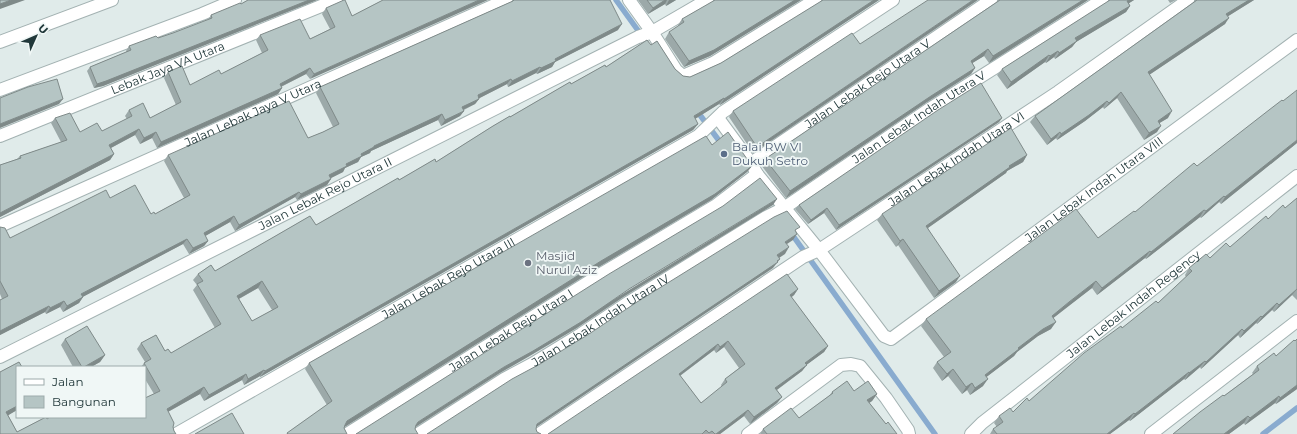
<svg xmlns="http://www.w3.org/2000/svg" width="1297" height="434" viewBox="0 0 1297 434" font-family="Montserrat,sans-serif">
	<rect width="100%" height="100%" fill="#e0ebea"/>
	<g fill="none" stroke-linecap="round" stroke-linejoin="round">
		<g stroke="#89abcf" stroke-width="5.5">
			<path d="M 616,0 L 642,36"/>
			<path d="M 697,111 L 723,146"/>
			<path d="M 791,233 L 935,434"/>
			<path d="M 1263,434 L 1297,408"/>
		</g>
		<g stroke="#a3b2b2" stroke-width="14">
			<g id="street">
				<path d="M 629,0 L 652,32 L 676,70 L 683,76 L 713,63 L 815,0"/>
				<path d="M 0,42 L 112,0"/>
				<path d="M 0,90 L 202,14 L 235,0"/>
				<path id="s1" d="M 718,118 L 751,163 L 757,174 L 819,250 L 884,336 L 891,339 L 1297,40"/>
				<path id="s2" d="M 0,136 L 336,0"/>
				<path id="s3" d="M 751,163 L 991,0"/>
				<path id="s4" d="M 0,226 L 506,0"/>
				<path id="s5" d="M 0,357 L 638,37 L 652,32 L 707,0"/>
				<path id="s6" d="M 176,434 L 698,136 L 723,112 L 893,0"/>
				<path id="s7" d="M 347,434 L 601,274 L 715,206 L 757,174"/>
				<path id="s8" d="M 418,434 L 504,379 L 532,364 L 581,334 L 629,302 L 766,217 L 784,208 L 931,108 L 1102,0"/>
				<path id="s9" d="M 539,434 L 803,257 L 819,250 L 1058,92 L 1188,0"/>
				<path d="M 748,434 L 841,365 L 851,364 L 860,366 L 886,398 L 908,430 L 909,434"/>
				<path id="s10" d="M 971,434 L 982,423 L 1297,176"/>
				<path d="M 1151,434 L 1297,321"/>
			</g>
		</g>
		<use href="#street" stroke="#fff" stroke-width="12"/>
	</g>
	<g fill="#9ca9a9" fill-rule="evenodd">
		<path d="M 248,0 L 317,0 L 103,86 L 94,88 L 87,71 L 90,67 L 126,52 L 126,51 L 129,46 L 158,38 L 173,33 L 208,20 L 211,15 L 241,4 Z"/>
		<path d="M 383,0 L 310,79 L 306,74 L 281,87 L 282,88 L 278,94 L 157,148 L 152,138 L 140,144 L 135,135 L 111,148 L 114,154 L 110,160 L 0,217 L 0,165 L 17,159 L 20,156 L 61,142 L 51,123 L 55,118 L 80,132 L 102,131 L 127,119 L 125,116 L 129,110 L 150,118 L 176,105 L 164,78 L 168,72 L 190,85 L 221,74 L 262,53 L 256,40 L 260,35 L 310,39 L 330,29 L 322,14 L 326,8 L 352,16 Z"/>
		<path d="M 513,0 L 610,0 L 618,30 L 555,62 L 552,67 L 537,74 L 536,73 L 508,87 L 507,84 L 479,98 L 479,99 L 475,104 L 464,110 L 464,111 L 460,116 L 441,126 L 438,120 L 371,151 L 370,153 L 361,157 L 358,162 L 345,168 L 343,172 L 331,178 L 327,185 L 297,200 L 295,197 L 235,231 L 230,222 L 205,236 L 208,241 L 204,246 L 189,254 L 183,244 L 82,297 L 83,297 L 79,303 L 63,312 L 60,307 L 46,314 L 45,312 L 0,335 L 0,300 L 2,299 L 0,294 L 0,227 L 10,238 L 110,198 L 151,214 L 155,214 L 184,198 L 164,161 L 168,155 L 308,138 L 323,132 L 333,127 L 316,93 L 320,87 L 513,1 Z"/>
		<path d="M 638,0 L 676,0 L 666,6 L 665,4 L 648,14 Z"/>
		<path d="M 714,0 L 801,0 L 710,56 L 684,67 L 665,39 L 669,32 L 679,26 L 678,25 L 682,19 L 714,1 Z"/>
		<path d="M 822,0 L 879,0 L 720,105 L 719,104 L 695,119 L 698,124 L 693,130 L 260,377 L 260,376 L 244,385 L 242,380 L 204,401 L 200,394 L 168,412 L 174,423 L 173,427 L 174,431 L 176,434 L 0,434 L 0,372 L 19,362 L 22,367 L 17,367 L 17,410 L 8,415 L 17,432 L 46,417 L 47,419 L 50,417 L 145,417 L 145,398 L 154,394 L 145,379 L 145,367 L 141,367 L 145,362 L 137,349 L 141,343 L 156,335 L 165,351 L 168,349 L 171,353 L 215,328 L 193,290 L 197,285 L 193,280 L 198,274 L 211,265 L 215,271 L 310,216 L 316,225 L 398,178 L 399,180 L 435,159 L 436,162 L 493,126 L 510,116 L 510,117 L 570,82 L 571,84 L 605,65 L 606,67 L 647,40 L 651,45 L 657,41 L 675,69 L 683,76 L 690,77 L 721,63 L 822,1 ZM 258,288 L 272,310 L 252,321 L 239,299 Z"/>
		<path d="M 998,0 L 1088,0 L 989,63 L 984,56 L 972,63 L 975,68 L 971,74 L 927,102 L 786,198 L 761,165 L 765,159 L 998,1 Z"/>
		<path d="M 1109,0 L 1134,0 L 1129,3 L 1130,6 L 1126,12 L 1076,42 L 1072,47 L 1055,59 L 1054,57 L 1046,63 L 1045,62 L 1007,89 L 997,75 L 1002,69 L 1109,1 Z"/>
		<path d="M 1168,0 L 1176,0 L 1170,3 Z"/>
		<path d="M 1195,0 L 1254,0 L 1228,16 L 1225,24 L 1149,75 L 1168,118 L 1159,123 L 1157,132 L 1144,140 L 1117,98 L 1104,109 L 1103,107 L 1085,121 L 1057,140 L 1056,138 L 1047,145 L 1030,122 L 1035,116 L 1195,1 Z"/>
		<path d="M 860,44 L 753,153 L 729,117 L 733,111 Z"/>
		<path d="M 1002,118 L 999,122 L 836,230 L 824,213 L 808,224 L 795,209 L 799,205 Z"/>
		<path d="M 1297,143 L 1221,204 L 1219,202 L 1201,218 L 1200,217 L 1146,259 L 1145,258 L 1097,295 L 1092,288 L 1064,309 L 1053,318 L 1051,329 L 1038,336 L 1017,352 L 1014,356 L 986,377 L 983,386 L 970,395 L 967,390 L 962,394 L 948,376 L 942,381 L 933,368 L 937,362 L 944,357 L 921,326 L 926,319 L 1098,238 L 1135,212 L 1197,166 Z"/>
		<path d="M 712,145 L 752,166 L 747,172 L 711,200 L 597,268 L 344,427 L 344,428 L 347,434 L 286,434 L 327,405 L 305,369 L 309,363 Z"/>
		<path d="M 1027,155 L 1023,162 L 1007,171 L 1006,173 L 928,228 L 956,282 L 934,298 L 898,245 L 896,247 L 877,220 L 882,214 Z"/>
		<path d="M 1297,198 L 1297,300 L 1292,295 L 1274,312 L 1272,310 L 1257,324 L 1256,323 L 1240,338 L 1238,335 L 1201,369 L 1200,367 L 1185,380 L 1184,379 L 1130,421 L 1129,420 L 1110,434 L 990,434 L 993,429 L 997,427 L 994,423 L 999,416 L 1013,412 L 1029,401 L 1122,328 L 1158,303 L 1186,277 L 1185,275 L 1189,268 L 1230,247 L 1268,219 L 1285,208 Z"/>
		<path d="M 798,289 L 794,295 L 791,297 L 828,346 L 824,352 L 806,365 L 802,371 L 777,390 L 782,397 L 777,403 L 750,424 L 744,416 L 720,434 L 548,434 ZM 724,347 L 739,368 L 725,379 L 721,385 L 722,387 L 701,403 L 680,376 L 714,350 L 716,353 Z"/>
		<path d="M 65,339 L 105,355 L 100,362 L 91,367 L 73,367 L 61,345 Z"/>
		<path d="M 1297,339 L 1297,389 L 1276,404 L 1275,403 L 1245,425 L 1244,423 L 1229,434 L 1173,434 L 1253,374 L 1252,373 L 1257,366 L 1276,356 Z"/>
		<path d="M 854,391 L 877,394 L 872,401 L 869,403 L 886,424 L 897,434 L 760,434 L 763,429 L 799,418 L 829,396 L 832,392 Z"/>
	</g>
	<g fill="#7f8a89">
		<path d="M 11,0 L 25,0 L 0,9 L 0,4 Z"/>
		<path d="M 309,0 L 317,0 L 103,86 L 94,88 L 97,84 Z"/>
		<path d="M 479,0 L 488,0 L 310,79 L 314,74 Z"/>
		<path d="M 665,0 L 667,0 L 665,4 L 648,14 L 653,8 Z"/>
		<path d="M 669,0 L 676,0 L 666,6 Z"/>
		<path d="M 795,0 L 801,0 L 710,56 L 684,67 L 689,61 Z"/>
		<path d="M 874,0 L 879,0 L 720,105 L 724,99 Z"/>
		<path d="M 973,0 L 978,0 L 753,153 L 757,147 Z"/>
		<path d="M 1083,0 L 1088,0 L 989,63 L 993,56 Z"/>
		<path d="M 1129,0 L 1134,0 L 1123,7 L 1127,1 Z"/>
		<path d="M 1249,0 L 1254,0 L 1222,20 L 1226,14 Z"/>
		<path d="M 1130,6 L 1126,12 L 1076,42 L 1072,47 L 1055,59 L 1059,53 L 1075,38 Z"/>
		<path d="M 1229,18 L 1225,24 L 1143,79 L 1148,72 Z"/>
		<path d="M 622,24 L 618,30 L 555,62 L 552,67 L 537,74 L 541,68 L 555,59 Z"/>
		<path d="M 988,49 L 984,56 L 966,67 L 971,61 Z"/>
		<path d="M 1058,51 L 1054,57 L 1046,63 L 1050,56 Z"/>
		<path d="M 1049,55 L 1045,62 L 1007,89 L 1011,82 Z"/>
		<path d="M 540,67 L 536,73 L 508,87 L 512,81 Z"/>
		<path d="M 310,68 L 306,74 L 276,89 L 280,84 Z"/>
		<path d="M 975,68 L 971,74 L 927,102 L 786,198 L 790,191 L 931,96 Z"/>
		<path d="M 511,79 L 507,84 L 474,101 L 478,95 Z"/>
		<path d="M 282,88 L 278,94 L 157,148 L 161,142 Z"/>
		<path d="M 1121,92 L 1117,98 L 1104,109 L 1109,103 Z"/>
		<path d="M 724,98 L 719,104 L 690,122 L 694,116 Z"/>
		<path d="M 63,99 L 59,104 L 0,128 L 0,124 Z"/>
		<path d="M 479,99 L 475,104 L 458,112 L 462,107 Z"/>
		<path d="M 1107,101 L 1103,107 L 1085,121 L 1057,140 L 1061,134 Z"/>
		<path d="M 464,111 L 460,116 L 441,126 L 445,120 Z"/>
		<path d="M 1172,111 L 1168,118 L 1153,127 L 1158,121 Z"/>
		<path d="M 442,114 L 438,120 L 371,151 L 370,153 L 361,157 L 358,162 L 345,168 L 343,172 L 325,181 L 329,175 L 361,154 L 374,146 Z"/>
		<path d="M 1002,118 L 999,122 L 836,230 L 839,225 Z"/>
		<path d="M 698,124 L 693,130 L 260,377 L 265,371 Z"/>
		<path d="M 1161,126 L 1157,132 L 1144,140 L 1149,133 Z"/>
		<path d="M 139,129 L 135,135 L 105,151 L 109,145 Z"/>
		<path d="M 156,132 L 152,138 L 140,144 L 144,138 Z"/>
		<path d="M 1060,132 L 1056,138 L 1047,145 L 1051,139 Z"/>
		<path d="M 1297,140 L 1297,143 L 1221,204 L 1225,197 Z"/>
		<path d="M 114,154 L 110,160 L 0,217 L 0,213 Z"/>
		<path d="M 1027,155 L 1023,162 L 1007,171 L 1006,173 L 922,232 L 926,226 L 1009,166 Z"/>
		<path d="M 752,166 L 747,172 L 711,200 L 597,268 L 343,428 L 340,431 L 347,421 Z"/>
		<path d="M 331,179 L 327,185 L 297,200 L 301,194 Z"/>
		<path d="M 299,192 L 295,197 L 235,231 L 239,225 Z"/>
		<path d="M 1224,196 L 1219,202 L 1201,218 L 1206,211 Z"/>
		<path d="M 777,199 L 773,205 L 625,296 L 577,328 L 528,357 L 500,373 L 414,428 L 411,431 L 418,422 L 504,367 Z"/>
		<path d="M 827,208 L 824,213 L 808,224 L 811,220 Z"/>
		<path d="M 1204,210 L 1200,217 L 1146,259 L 1151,252 Z"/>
		<path d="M 234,216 L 230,222 L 200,239 L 204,233 Z"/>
		<path d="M 797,234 L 793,240 L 781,248 L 785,242 Z"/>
		<path d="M 187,239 L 183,244 L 77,300 L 81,294 Z"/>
		<path d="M 903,239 L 898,245 L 896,247 L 900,241 Z"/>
		<path d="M 208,241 L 204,246 L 189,254 L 193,248 Z"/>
		<path d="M 789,247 L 785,254 L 773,262 L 777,255 Z"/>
		<path d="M 1150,251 L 1145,258 L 1097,295 L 1102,288 Z"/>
		<path d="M 780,259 L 773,268 L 532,430 L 537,424 Z"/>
		<path d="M 960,276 L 956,282 L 934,298 L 939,291 Z"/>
		<path d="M 262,281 L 258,288 L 233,302 L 237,296 Z"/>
		<path d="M 1096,281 L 1092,288 L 1047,323 L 1052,316 Z"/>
		<path d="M 798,289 L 794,295 L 786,302 L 790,295 Z"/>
		<path d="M 1297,289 L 1292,295 L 1274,312 L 1279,305 Z"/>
		<path d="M 83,297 L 79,303 L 63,312 L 67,306 Z"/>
		<path d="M 64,301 L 60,307 L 46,314 L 50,308 Z"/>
		<path d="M 1277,303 L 1272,310 L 1257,324 L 1262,317 Z"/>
		<path d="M 49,306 L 45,312 L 0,335 L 0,331 Z"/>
		<path d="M 1261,316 L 1256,323 L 1240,338 L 1244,331 Z"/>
		<path d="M 1056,322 L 1051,329 L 1038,336 L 1017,352 L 1014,356 L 980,382 L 985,375 L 1018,348 L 1043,329 Z"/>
		<path d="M 1242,329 L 1238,335 L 1201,369 L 1206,362 Z"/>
		<path d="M 728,341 L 724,347 L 716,353 L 720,347 Z"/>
		<path d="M 718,344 L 714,350 L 674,380 L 679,374 Z"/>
		<path d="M 828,346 L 824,352 L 801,369 L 805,363 Z"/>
		<path d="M 105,355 L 100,362 L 91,367 L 84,367 Z"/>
		<path d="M 1205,361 L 1200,367 L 1185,380 L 1189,373 Z"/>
		<path d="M 807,365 L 802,371 L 771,394 L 775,388 Z"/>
		<path d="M 953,369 L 948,376 L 942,381 L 947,374 Z"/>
		<path d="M 264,370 L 260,376 L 244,385 L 248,379 Z"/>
		<path d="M 1189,372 L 1184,379 L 1130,421 L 1135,414 Z"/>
		<path d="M 246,374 L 242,380 L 204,401 L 209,395 Z"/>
		<path d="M 988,379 L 983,386 L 970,395 L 975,388 Z"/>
		<path d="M 972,383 L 967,390 L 962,394 L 966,387 Z"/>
		<path d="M 1297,385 L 1297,389 L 1276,404 L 1280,398 Z"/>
		<path d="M 204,387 L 200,394 L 162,415 L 167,409 Z"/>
		<path d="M 877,394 L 872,401 L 863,407 L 867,400 Z"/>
		<path d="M 1279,396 L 1275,403 L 1245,425 L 1250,418 Z"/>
		<path d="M 782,397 L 777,403 L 750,424 L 754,417 Z"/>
		<path d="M 17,406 L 17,410 L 2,419 L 6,412 Z"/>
		<path d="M 748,410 L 744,416 L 720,434 L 716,434 Z"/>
		<path d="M 1134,413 L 1129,420 L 1110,434 L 1107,434 Z"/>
		<path d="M 1248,416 L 1244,423 L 1229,434 L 1224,434 Z"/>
	</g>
	<g fill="#b5c5c4" stroke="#7f8a89" fill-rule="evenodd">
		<path d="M 0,0 L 11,0 L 0,4 Z"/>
		<path d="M 248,0 L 309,0 L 106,81 L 97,84 L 90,67 L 131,50 L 129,46 L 156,36 L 158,38 L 173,33 L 212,18 L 211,15 L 240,3 L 241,4 Z"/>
		<path d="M 344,0 L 345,0 L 352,16 L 383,0 L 479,0 L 314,74 L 310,68 L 280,84 L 282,88 L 161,142 L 156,132 L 144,138 L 139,129 L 109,145 L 114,154 L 0,213 L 0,165 L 21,158 L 20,156 L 67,140 L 55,118 L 70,113 L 80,132 L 97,123 L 102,131 L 132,116 L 129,110 L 143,103 L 150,118 L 181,102 L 168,72 L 182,66 L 190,85 L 219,70 L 221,74 L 268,50 L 260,35 L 300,19 L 310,39 L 335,27 L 326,8 Z"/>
		<path d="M 514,0 L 610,0 L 622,24 L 555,59 L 556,61 L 541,68 L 540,67 L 512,81 L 511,79 L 478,95 L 479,99 L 462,107 L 464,111 L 445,120 L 442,114 L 374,146 L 374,147 L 361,154 L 362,156 L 346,164 L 347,166 L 329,175 L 331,179 L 301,194 L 299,192 L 239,225 L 234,216 L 204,233 L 208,241 L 193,248 L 187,239 L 81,294 L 83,297 L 67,306 L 64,301 L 50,308 L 49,306 L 0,331 L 0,300 L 8,296 L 0,281 L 0,227 L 5,228 L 10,238 L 106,190 L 110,198 L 135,185 L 151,214 L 154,212 L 155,214 L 190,195 L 168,155 L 289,101 L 308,138 L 323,132 L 339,124 L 320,87 L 513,1 Z"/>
		<path d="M 647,0 L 665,0 L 653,8 Z"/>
		<path d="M 715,0 L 795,0 L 714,50 L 689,61 L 669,32 L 684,22 L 682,19 Z"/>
		<path d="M 823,0 L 874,0 L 724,99 L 724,98 L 694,116 L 698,124 L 265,371 L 264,370 L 248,379 L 246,374 L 209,395 L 204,387 L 167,409 L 174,423 L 173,427 L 174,431 L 176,434 L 0,434 L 0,372 L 19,362 L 22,367 L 17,367 L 17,406 L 6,412 L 17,432 L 46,417 L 47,419 L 50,417 L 145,417 L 145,398 L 160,391 L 144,363 L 151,359 L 141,343 L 156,335 L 165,351 L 168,349 L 171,353 L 221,324 L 197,284 L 203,281 L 198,274 L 211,265 L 215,271 L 310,216 L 316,225 L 398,178 L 399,180 L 435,159 L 436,162 L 493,126 L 510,116 L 510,117 L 570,82 L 571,84 L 605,65 L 606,67 L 647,40 L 651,45 L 657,41 L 675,69 L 683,76 L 690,77 L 721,63 ZM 262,281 L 278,307 L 252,321 L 237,296 Z"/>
		<path d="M 928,0 L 973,0 L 757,147 L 733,111 L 852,33 L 860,44 Z"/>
		<path d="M 1000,0 L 1083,0 L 993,56 L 988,49 L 971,61 L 975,68 L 931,96 L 790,191 L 765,159 Z"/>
		<path d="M 1110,0 L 1129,0 L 1127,1 L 1130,6 L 1075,38 L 1077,41 L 1059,53 L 1058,51 L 1050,56 L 1049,55 L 1011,82 L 1002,69 Z"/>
		<path d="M 1197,0 L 1249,0 L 1226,14 L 1229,18 L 1148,72 L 1172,111 L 1158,121 L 1161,126 L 1149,133 L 1121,92 L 1109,103 L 1107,101 L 1089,115 L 1061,134 L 1060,132 L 1051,139 L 1035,116 Z"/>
		<path d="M 57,79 L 63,99 L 0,124 L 0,98 L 28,87 Z"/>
		<path d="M 981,83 L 1002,118 L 839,225 L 827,208 L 811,220 L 799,205 L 938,110 Z"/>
		<path d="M 1297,90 L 1297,140 L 1225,197 L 1224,196 L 1206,211 L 1204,210 L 1151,252 L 1150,251 L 1102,288 L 1096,281 L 1069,302 L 1052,316 L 1056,322 L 1043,329 L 1018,348 L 1019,349 L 985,375 L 988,379 L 975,388 L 972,383 L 966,387 L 953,369 L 947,374 L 937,362 L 951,352 L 926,319 L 1076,209 L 1098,238 L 1134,211 L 1135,212 L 1194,163 L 1197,166 L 1269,110 L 1282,100 L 1283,101 Z"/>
		<path d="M 1011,128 L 1027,155 L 1009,166 L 1010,167 L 926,226 L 960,276 L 939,291 L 903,239 L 900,241 L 882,214 Z"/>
		<path d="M 728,132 L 752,166 L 715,194 L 601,261 L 347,421 L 345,425 L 344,428 L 347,434 L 288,434 L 287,433 L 332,401 L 309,363 L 706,136 L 712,145 Z"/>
		<path d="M 760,178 L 777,199 L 629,289 L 581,322 L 533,351 L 504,367 L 418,422 L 416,425 L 415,429 L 418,434 L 356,434 L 609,274 L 723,206 Z"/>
		<path d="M 1297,198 L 1297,289 L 1279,305 L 1277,303 L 1262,317 L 1261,316 L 1244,331 L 1242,329 L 1206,362 L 1205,361 L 1189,373 L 1189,372 L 1135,414 L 1134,413 L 1107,434 L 997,434 L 993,429 L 1003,422 L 999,416 L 1010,408 L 1013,412 L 1027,398 L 1029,401 L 1084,353 L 1121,326 L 1122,328 L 1156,301 L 1158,303 L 1192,271 L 1189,268 L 1206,254 L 1210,258 L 1226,243 L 1230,247 L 1266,216 L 1268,219 L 1283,205 L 1285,208 Z"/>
		<path d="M 787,211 L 800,227 L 795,230 L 797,234 L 785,242 L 789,247 L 777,255 L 780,259 L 777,261 L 778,262 L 537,424 L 536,429 L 537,432 L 541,434 L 427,434 L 512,379 L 540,364 L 589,334 L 637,302 L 774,217 Z"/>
		<path d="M 787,274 L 798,289 L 790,295 L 828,346 L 805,363 L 807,365 L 775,388 L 782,397 L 754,417 L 748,410 L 716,434 L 715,434 L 712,431 L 709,433 L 706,430 L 702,434 L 548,434 ZM 728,341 L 745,364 L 725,379 L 727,382 L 701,403 L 679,374 L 718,344 L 720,347 Z"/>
		<path d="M 87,326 L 105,355 L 84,367 L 82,367 L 65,339 Z"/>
		<path d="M 1297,339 L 1297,385 L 1280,398 L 1279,396 L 1250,418 L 1248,416 L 1224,434 L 1173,434 L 1200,412 L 1223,395 L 1224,396 L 1259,370 L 1257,366 L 1274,353 L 1276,356 L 1294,340 L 1295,341 Z"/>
		<path d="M 847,381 L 854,391 L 868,381 L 877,394 L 867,400 L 886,424 L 888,422 L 897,434 L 767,434 L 763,429 L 791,408 L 799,418 L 833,393 L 832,392 Z"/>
		<path d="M 232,413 L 244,434 L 195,434 Z"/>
	</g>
	<circle fill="#5c6f8a" stroke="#f0f7f6" stroke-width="1.5" cx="724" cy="154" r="4"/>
	<circle fill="#6b7280" stroke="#f0f7f6" stroke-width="1.5" cx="528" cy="263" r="4"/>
	<g text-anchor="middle" stroke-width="3.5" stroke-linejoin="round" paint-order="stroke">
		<g font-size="12" fill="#21383a" stroke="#f0f7f6">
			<text dy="4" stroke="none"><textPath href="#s2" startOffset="181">Lebak Jaya VA Utara</textPath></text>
			<text dy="4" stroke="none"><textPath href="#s3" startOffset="141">Jalan Lebak Rejo Utara V</textPath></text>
			<text dy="4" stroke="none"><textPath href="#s4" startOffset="277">Jalan Lebak Jaya V Utara</textPath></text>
			<text dy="4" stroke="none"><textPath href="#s8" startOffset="593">Jalan Lebak Indah Utara V</textPath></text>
			<text dy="4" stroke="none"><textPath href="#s9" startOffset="500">Jalan Lebak Indah Utara VI</textPath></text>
			<text dy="4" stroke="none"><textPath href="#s1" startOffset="534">Jalan Lebak Indah Utara VIII</textPath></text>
			<text dy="4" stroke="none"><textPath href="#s5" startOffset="364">Jalan Lebak Rejo Utara II</textPath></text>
			<text dy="4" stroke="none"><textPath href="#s6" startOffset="314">Jalan Lebak Rejo Utara III</textPath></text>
			<text dy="4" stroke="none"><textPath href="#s10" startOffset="208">Jalan Lebak Indah Regency</textPath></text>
			<text dy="4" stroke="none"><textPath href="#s8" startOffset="215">Jalan Lebak Indah Utara IV</textPath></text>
			<text dy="4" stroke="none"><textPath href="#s7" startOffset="194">Jalan Lebak Rejo Utara I</textPath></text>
		</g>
		<g font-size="12" fill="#4e5e75" stroke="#f0f7f6" text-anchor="start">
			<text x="732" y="151">Balai RW VI<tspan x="732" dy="14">Dukuh Setro</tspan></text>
		</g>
		<g font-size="12" fill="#5b616d" stroke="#f0f7f6" text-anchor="start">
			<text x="536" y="260">Masjid<tspan x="536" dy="14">Nurul Aziz</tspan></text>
		</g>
	</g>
	<rect x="16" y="366" width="130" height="52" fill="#f0f7f6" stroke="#9dabab"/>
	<rect x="24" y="379" width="20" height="6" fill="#ffffff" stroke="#9dabab"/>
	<text x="52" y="386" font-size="12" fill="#21383a">Jalan</text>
	<rect x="24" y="396" width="20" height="12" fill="#b5c5c4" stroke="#9dabab"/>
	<text x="52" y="406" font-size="12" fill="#21383a">Bangunan</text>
	<g transform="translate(36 36) rotate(45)" stroke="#f0f7f6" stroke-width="3" paint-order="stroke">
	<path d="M0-3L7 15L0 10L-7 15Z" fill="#21383a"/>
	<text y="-6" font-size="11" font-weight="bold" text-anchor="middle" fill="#21383a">U</text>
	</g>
</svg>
